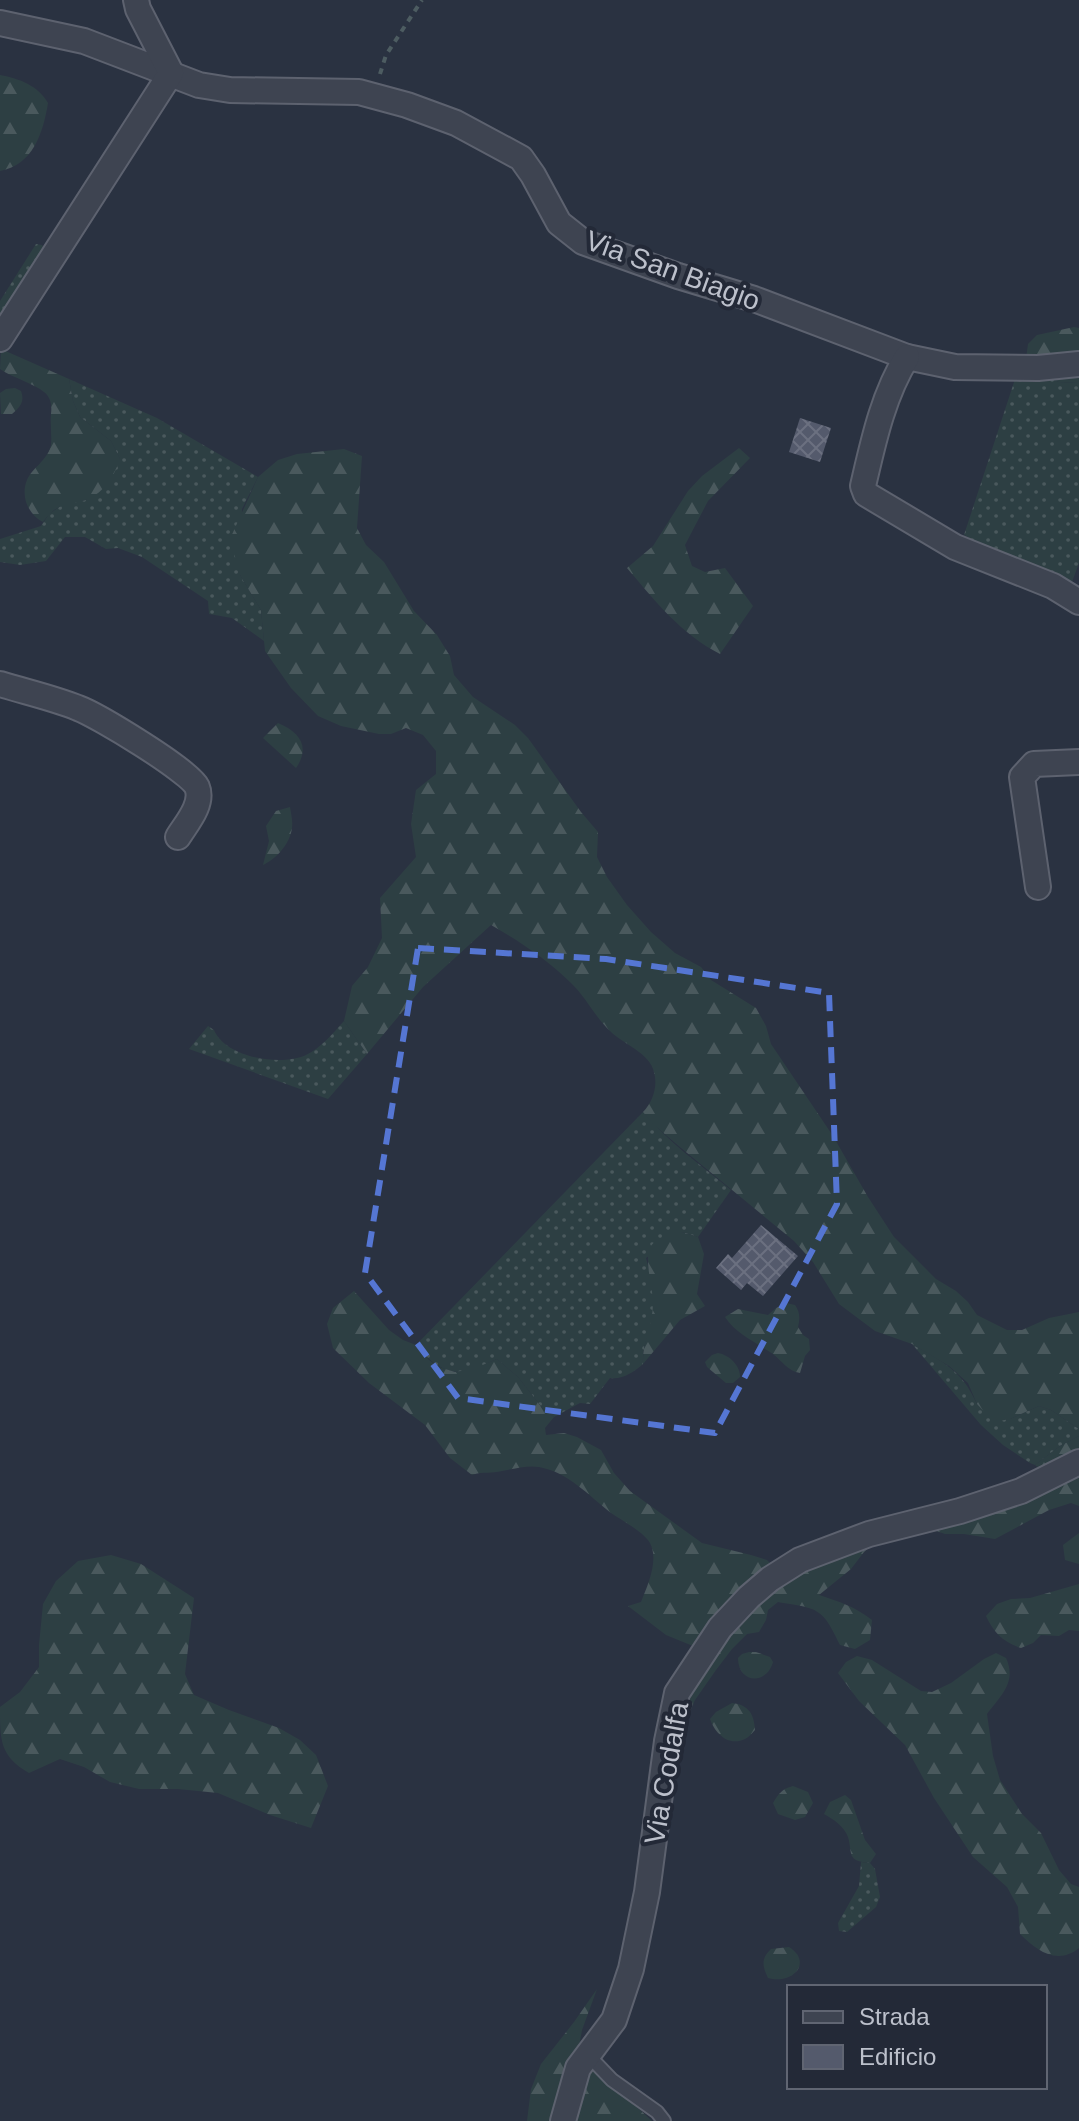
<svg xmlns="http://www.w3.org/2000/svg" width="1079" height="2121" viewBox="0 0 1079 2121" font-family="Arial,sans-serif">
	<defs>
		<pattern id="grass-dots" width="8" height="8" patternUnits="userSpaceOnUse" patternTransform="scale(2)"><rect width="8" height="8" fill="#2d3f43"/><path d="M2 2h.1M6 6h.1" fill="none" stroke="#4a595d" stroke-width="1.8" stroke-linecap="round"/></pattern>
		<pattern id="forest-firs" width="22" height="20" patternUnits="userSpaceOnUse" patternTransform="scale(2)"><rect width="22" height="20" fill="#2d3f43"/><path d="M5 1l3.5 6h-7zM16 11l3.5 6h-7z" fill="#4a595d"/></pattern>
		<pattern id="building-cross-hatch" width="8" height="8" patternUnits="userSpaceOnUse" patternTransform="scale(2)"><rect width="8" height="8" fill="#545a6c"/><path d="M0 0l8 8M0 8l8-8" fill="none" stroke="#6b7080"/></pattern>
	</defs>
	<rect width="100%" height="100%" fill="#2a3241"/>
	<g fill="url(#grass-dots)">
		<path d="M 36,244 L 42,245 L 46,251 L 0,320 L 0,301 Z"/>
		<path d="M 1032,371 L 1059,382 L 1079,383 L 1079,563 L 1069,590 L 964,535 L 1017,373 Z"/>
		<path d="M 69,379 L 157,418 L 258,477 L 242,509 L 240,575 L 261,610 L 264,641 L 232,618 L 209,614 L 208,601 L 142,557 L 118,548 L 106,549 L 85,537 L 65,537 L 46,561 L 20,565 L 0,562 L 0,539 L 41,526 L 49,514 L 65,503 L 86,500 L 120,459 L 111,441 L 80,417 L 73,401 Z"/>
		<path d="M 344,1021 L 367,1054 L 328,1099 L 189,1049 L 208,1026 L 214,1030 C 225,1057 280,1067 306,1055 C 321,1048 333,1033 344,1021 Z"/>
		<path d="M 643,1112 C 668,1142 701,1165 731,1190 L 698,1237 L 682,1232 L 646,1258 C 651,1277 657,1302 652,1321 C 648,1337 642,1347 643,1364 C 634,1372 622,1380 610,1378 L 590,1404 L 580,1403 L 554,1417 L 543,1409 L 518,1377 L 497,1359 C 489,1362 481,1367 473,1370 C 447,1377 431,1363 416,1345 Z"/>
		<path d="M 912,1344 C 944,1363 961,1369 977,1404 L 1010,1419 L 1039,1406 L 1051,1410 L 1079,1429 L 1079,1436 L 1060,1446 L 1035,1465 L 1030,1463 L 1003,1445 L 981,1425 Z"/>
		<path d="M 861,1862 L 870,1863 L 875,1869 L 880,1897 L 876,1907 L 847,1932 L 839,1931 L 838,1923 L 859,1886 Z"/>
	</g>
	<g fill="url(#forest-firs)">
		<path d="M 0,75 C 20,79 37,85 48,103 C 43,133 33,165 0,171 Z"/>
		<path d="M 1074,327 L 1079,328 L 1079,383 L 1059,382 L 1039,375 L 1026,359 L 1028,344 L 1037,335 Z"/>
		<path d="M 1,349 L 69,379 L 73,401 L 80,417 L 111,441 L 120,459 C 114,477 102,496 82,501 C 64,505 55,505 43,522 C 29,515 20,497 27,480 C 32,468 48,460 51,445 C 52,435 50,424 51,414 C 52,406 51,397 44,392 C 33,383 13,378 0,369 Z"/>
		<path d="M 15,388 L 21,391 C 25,402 20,407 12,414 L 1,414 L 0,393 L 6,389 Z"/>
		<path d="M 739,448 L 750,458 L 708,501 L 685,545 L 692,566 L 705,572 L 725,568 L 753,606 L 720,654 C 681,634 655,601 627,568 L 653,546 L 688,491 L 702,476 Z"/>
		<path d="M 344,449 L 362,456 L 357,528 L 366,545 L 384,562 L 414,611 L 437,635 L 450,656 L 454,675 L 473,697 L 515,725 L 528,738 L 581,812 L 598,832 L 597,857 L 607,877 L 627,905 L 651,932 L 675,953 L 701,967 L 711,980 L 756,1008 L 766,1026 L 771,1044 L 833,1136 L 868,1197 L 894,1237 L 936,1279 L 956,1291 L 968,1302 L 977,1315 L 1007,1330 L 1022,1330 L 1049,1318 L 1079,1312 L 1079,1429 L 1051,1410 L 1039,1406 L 1010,1419 L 994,1422 L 977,1404 L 968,1383 L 949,1366 L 912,1344 L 875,1331 L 839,1304 L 813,1262 L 794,1241 L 681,1148 L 653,1124 L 643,1112 C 653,1102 658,1086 654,1072 C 650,1053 623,1044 610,1031 C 595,1017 586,997 571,983 C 549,961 519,941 491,925 L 423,987 L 367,1054 L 344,1021 L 352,986 L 368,967 L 382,938 L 380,898 L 416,857 L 411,824 L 416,790 L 436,774 L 436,751 L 423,735 L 406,728 L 391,734 L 379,734 L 341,726 L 318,716 L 291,688 L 265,651 L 261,610 L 240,575 L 230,539 L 258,477 L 278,460 L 297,454 Z"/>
		<path d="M 278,723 C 299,732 311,746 296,768 L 263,738 Z"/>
		<path d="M 290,807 C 291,813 293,822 292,828 C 290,844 276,859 263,865 L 269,841 L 266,826 L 276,811 Z"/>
		<path d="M 682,1232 L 698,1237 L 704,1254 L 697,1294 L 705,1306 L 680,1320 L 643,1364 C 642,1342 653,1325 653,1303 C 653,1288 644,1260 650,1248 C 655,1237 671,1235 682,1232 Z"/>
		<path d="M 354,1291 L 389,1330 L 403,1340 L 416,1345 L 429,1360 L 439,1367 L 455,1372 L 473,1369 L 497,1359 L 518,1377 L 543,1409 L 554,1417 L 545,1428 L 546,1435 L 564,1433 L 577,1437 L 601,1450 L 614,1473 L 630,1491 L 702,1543 L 751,1555 L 767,1560 L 774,1567 L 725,1612 L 693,1646 L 666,1635 L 628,1606 L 641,1602 C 648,1585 659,1560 650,1543 C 644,1532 621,1520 611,1513 C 588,1495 568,1472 539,1467 C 528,1465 513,1469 502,1471 C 491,1474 484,1471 472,1475 L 450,1458 L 425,1425 L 369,1383 L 333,1348 L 327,1324 L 333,1308 Z"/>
		<path d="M 786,1303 L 795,1305 C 800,1312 800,1318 798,1327 L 803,1335 L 809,1339 L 810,1350 L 805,1356 L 800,1373 C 788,1371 782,1361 773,1354 C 756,1342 737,1335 725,1317 L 738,1309 L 768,1315 L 776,1308 Z"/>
		<path d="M 718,1353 C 729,1355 740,1365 740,1377 L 733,1383 L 726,1383 L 707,1367 L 705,1362 L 712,1355 Z"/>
		<path d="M 1079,1436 L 1079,1459 L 1047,1474 L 1035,1465 L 1060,1446 Z"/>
		<path d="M 1079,1464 L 1079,1506 L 1071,1503 L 1049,1510 L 995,1539 L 964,1534 L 945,1534 L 920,1525 Z"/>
		<path d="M 1079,1533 L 1079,1564 L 1065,1560 L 1063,1545 Z"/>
		<path d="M 880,1538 L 864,1552 L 851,1569 L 819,1595 C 840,1602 854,1606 872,1620 L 870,1640 L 855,1649 L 840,1645 C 822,1607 819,1609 778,1602 L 768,1610 L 766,1620 L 759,1632 L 747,1634 L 732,1649 L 716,1670 L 695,1700 L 674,1748 L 680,1694 L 708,1652 L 786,1574 Z"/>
		<path d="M 111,1555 L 141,1564 L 194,1598 L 185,1674 L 194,1695 L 229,1710 L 279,1728 L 300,1740 L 316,1755 L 328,1786 L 311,1828 L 270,1815 L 218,1793 L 178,1789 L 139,1789 L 110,1782 L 84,1767 L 60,1759 L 29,1773 C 0,1756 0,1741 0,1707 L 20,1692 L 39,1667 L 39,1645 L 43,1604 L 56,1581 L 78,1561 Z"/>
		<path d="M 1079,1584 L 1079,1631 L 1069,1630 L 1059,1636 L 1041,1635 L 1033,1643 L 1021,1648 C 1003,1642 994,1633 986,1616 L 997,1604 L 1011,1599 L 1030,1598 Z"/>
		<path d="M 749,1652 L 756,1652 L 770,1657 L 773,1662 C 766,1686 738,1683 738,1658 L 742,1654 Z"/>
		<path d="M 996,1653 L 1006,1658 C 1017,1682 1001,1695 987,1714 L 993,1756 L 1000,1780 L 1022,1814 L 1041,1833 L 1059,1870 L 1071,1884 L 1079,1887 L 1079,1948 C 1057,1966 1036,1950 1020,1934 L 1018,1907 L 1007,1887 L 973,1857 L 934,1798 L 905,1745 L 859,1701 L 838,1673 L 846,1662 L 857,1656 L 872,1660 L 921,1691 L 932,1692 L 951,1683 L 984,1659 Z"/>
		<path d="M 732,1703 C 749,1705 754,1714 755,1730 C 752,1733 749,1737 745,1739 C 728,1747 715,1733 710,1719 L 716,1712 Z"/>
		<path d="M 793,1786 L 808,1792 L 813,1803 L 805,1817 L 795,1820 L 778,1814 L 773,1803 C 779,1793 782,1789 793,1786 Z"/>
		<path d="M 845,1795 L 851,1800 L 865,1840 L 876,1854 L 870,1863 C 846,1861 853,1854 848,1837 C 844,1826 833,1819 824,1814 L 830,1802 Z"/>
		<path d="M 789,1947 C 813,1962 793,1985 768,1978 C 762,1965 761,1959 771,1949 Z"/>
		<path d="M 597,1989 L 582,2030 L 578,2052 L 592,2070 L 612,2084 L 652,2121 L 527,2121 L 531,2089 L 541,2064 L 574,2022 Z"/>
	</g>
	<g fill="url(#building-cross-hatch)">
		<path d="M 800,418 L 831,428 L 820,462 L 789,452 Z"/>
		<path d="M 761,1225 L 798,1256 L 763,1296 L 747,1283 L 741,1290 L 716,1268 L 728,1254 L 732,1258 Z"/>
	</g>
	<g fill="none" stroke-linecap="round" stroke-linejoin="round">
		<g stroke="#5d626f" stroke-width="16">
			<path id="service" d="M 588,2055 L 612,2080 L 657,2112 L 664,2121"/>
		</g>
		<g stroke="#5d626f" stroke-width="28">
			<g id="minor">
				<path d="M 0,23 L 84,41 L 199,85 L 230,90 L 359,92 L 407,105 L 456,123 L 521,158 L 533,175 L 559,223 L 583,242 L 678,276 L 754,299 L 907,357 L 955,367 L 1038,368 L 1079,364"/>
				<path d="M 0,339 L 171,73 L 138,9 L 136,0"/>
				<path d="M 907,357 C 883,395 873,443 863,486 L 866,494 L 955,547 L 1053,586 L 1079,602"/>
				<path d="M 0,684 C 26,692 53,698 78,708 C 97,715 190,771 197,787 C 204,804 186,824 178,837"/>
				<path d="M 1038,887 L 1022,777 L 1034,764 L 1079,762"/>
				<path d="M 563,2121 L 578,2068 L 614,2020 L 631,1969 L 647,1892 L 667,1741 L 677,1693 L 720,1628 L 749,1597 L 770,1579 L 800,1560 L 869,1534 L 960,1511 L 1021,1491 L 1079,1462"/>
			</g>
		</g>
		<path stroke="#4d5c61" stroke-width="4" stroke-dasharray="6 6" stroke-linecap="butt" d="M 380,74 L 386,55 L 422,0"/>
		<use href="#service" stroke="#3e4451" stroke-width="12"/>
		<use href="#minor" stroke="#3e4451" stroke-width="24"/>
	</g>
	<path fill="none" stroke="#5576d3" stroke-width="6" stroke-dasharray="16 10" stroke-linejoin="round" d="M 418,948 L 606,959 L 829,993 L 837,1204 L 715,1433 L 458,1398 L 365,1273 Z"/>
	<g text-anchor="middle" stroke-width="8" stroke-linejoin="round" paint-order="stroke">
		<g font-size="28" fill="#bcc0cb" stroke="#232937">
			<text transform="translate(673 270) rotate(20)" y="10">Via San Biagio</text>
			<text transform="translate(666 1773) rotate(-80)" y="10">Via Codalfa</text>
		</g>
	</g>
	<rect x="787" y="1985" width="260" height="104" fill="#232937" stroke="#606572" stroke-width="2"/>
	<rect x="803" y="2011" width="40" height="12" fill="#3e4451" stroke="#606572" stroke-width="2"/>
	<text x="859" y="2025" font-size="24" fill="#bcc0cb">Strada</text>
	<rect x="803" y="2045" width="40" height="24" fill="#545a6c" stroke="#606572" stroke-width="2"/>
	<text x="859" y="2065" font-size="24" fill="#bcc0cb">Edificio</text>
</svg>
